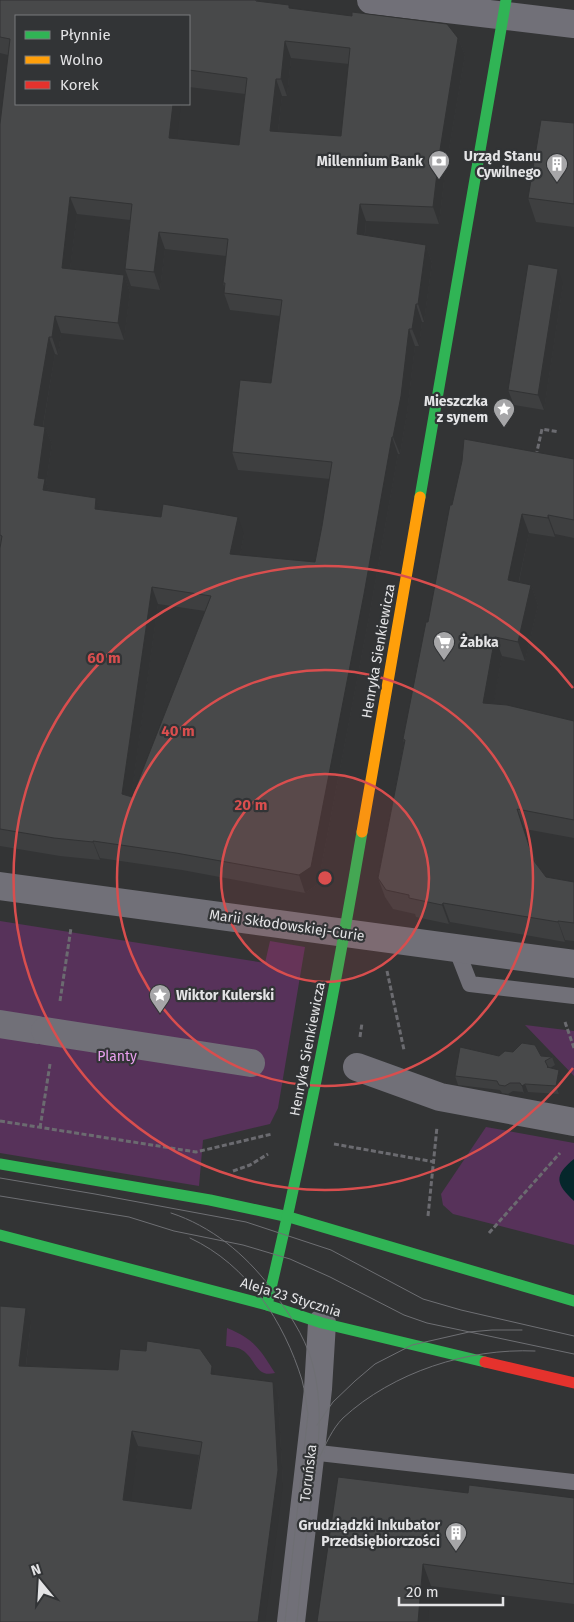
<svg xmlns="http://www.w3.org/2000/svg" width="574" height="1622" viewBox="0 0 574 1622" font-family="'Fira Sans',sans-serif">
	<rect width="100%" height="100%" fill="#333435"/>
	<g fill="#57325a">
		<path d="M 0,921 L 265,963 L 270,941 L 305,947 L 278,1108 L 270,1124 L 203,1140 L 199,1186 L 0,1153 Z"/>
		<path d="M 525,1025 L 574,1031 L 574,1076 Z"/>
		<path d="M 486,1127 L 574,1143 L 574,1245 L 453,1214 L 443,1205 L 441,1194 Z"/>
		<path d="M 227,1328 C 254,1339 260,1349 275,1373 C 255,1378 256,1358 242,1350 C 238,1347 231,1347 226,1346 Z"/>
	</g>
	<path fill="#05272b" d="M 574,1159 L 574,1201 C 556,1184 553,1176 574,1159 Z"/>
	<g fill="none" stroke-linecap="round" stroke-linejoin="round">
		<g stroke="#6b6b70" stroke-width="3" stroke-dasharray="5 2.5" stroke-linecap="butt">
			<path d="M 536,456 L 542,429 L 559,432"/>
			<path d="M 387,971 L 404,1050"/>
			<path d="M 60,1001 L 71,928"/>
			<path d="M 565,1022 L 574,1048"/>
			<path d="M 360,1037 L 362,1023"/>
			<path d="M 0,1121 L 196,1152 L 272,1134"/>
			<path d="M 40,1128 L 50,1064"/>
			<path d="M 334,1144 L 435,1162"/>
			<path d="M 233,1171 L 250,1165 L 268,1154"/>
			<path d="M 428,1216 L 437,1127"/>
			<path d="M 489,1233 L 560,1153"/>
		</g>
		<g stroke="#717078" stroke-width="16">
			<path d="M 456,948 L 470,984 L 574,996"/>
			<path d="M 310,1452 L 574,1482"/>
		</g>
		<g stroke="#717078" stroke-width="28">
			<path d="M 371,0 L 574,24"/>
			<path d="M 0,886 L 574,964"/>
			<path d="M 0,1024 L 38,1030"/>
			<path d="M 45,1031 L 251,1063"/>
			<path d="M 357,1067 L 440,1097 L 574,1122"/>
			<path d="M 291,1622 L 318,1389 L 322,1323"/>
		</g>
		<g stroke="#30b455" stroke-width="11">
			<path d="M 420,497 L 506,0"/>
			<path d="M 0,1164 L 210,1200 L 289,1217 L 574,1301"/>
			<path d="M 0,1235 L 267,1305 L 322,1323 L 485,1362"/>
			<path d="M 267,1305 C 304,1149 335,991 362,832"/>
		</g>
		<path stroke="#ff9f0a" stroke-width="11" d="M 362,832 L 420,497"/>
		<path stroke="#e5322d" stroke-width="11" d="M 485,1362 L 574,1383"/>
		<g stroke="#6e6f73" stroke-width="1">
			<path d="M 0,1178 L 95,1194 L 246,1222 L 331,1250 L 423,1299 L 461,1310 L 574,1336"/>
			<path d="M 0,1196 L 129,1217 L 174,1231 L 243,1245 L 290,1259 L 330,1277 L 404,1315 L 427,1323 L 574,1354"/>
			<path d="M 171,1213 C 211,1226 245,1254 270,1287 C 287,1311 304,1334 312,1362 C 327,1415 315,1471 308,1524 C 303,1557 300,1589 297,1622"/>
			<path d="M 190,1238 C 248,1265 284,1322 302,1380 C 305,1391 306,1403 308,1414 L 285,1622"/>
			<path d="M 317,1425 L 333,1402 L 355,1381 L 375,1364 L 412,1345 L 469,1332 L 492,1330 L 522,1330"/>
			<path d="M 319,1458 C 326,1444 332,1429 343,1418 C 393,1372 468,1348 535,1351"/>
		</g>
	</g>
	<g fill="#3e3f40" fill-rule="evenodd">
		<path d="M 0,0 L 257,0 L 257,1 L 290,8 L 458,38 L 465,55 L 445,173 L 439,224 L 366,221 L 365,235 L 426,245 L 432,263 L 424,322 L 422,322 L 419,346 L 415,346 L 407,413 L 400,454 L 398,454 L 370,612 L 318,884 L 305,893 L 182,870 L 100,858 L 100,860 L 60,856 L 0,846 L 0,124 L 8,55 L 0,53 ZM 16,16 L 189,16 L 189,87 L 245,94 L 239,145 L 177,139 ZM 291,58 L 349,64 L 341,136 L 278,132 L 282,96 L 287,96 ZM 77,214 L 130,220 L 125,269 L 131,286 L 160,290 L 165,249 L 226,256 L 223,283 L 224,286 L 224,293 L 230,310 L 280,316 L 271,383 L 232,452 L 238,470 L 330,479 L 322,526 L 315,562 L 240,555 L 244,534 L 100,510 L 96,498 L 49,491 L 46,483 L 52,444 L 45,427 L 43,427 L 55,354 L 58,355 L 61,333 L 124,340 L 130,292 L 124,275 L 70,269 ZM 158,604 L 205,611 L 132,797 L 131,797 Z"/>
		<path d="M 574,123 L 574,227 L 536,222 L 528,198 Z"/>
		<path d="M 563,284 L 544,410 L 514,405 L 508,390 Z"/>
		<path d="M 574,459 L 574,538 L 555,534 L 555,537 L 529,533 L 519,582 L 531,585 L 538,605 L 525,661 L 502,656 L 493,704 L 574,721 L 574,838 L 525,829 L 536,863 L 546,877 L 574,882 L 574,941 L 565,940 L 565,942 L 450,922 L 449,924 L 416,917 L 415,914 L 393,909 L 385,897 L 378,878 L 404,743 L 403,739 L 428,622 L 452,505 Z"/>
		<path d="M 513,1052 L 552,1057 L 555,1065 L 550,1068 L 562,1078 L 559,1094 L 528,1092 L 524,1094 L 523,1092 L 513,1091 L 508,1094 L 502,1093 L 500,1090 L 458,1085 L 455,1076 L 499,1056 Z"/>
		<path d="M 0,1306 L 31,1323 L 26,1366 L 215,1374 L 278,1397 L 283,1484 L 0,1622 ZM 138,1446 L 199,1455 L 191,1509 L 130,1501 Z"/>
		<path d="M 468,1493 L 574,1498 L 574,1604 L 431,1586 L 317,1622 Z"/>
	</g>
	<g fill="#323334">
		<path d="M 458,38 L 465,55 L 445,173 L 439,224 L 433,207 L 439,156 Z"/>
		<path d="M 285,41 L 291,58 L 287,96 L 281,79 Z"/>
		<path d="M 276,79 L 282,96 L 276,149 L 270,131 Z"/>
		<path d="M 173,104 L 181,104 L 175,155 L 169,138 Z"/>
		<path d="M 70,197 L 77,214 L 68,285 L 62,268 Z"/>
		<path d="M 360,204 L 366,221 L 363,251 L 357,234 Z"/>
		<path d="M 159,232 L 165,249 L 160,290 L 154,272 Z"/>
		<path d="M 426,245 L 432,263 L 424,322 L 418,304 Z"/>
		<path d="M 558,269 L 563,284 L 544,410 L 538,395 Z"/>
		<path d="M 124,275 L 130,292 L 124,340 L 118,323 Z"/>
		<path d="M 416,304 L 422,322 L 419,346 L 412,329 Z"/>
		<path d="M 55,316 L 61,333 L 58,355 L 52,337 Z"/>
		<path d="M 409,329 L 415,346 L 407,413 L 400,454 L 393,437 Z"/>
		<path d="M 49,337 L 55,354 L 40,443 L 34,425 Z"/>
		<path d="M 45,427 L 52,444 L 46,483 L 51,496 L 49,507 L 38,478 Z"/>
		<path d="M 392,437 L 398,454 L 370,612 L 318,884 L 305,893 L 299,875 Z"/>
		<path d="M 96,498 L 102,515 L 95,509 Z"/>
		<path d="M 522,514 L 529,533 L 515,599 L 508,580 Z"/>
		<path d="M 548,515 L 555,534 L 555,537 L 548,518 Z"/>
		<path d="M 238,517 L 244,534 L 237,571 L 230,554 Z"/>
		<path d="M 531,585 L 538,605 L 525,661 L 518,642 Z"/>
		<path d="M 152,587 L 158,604 L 129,812 L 122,794 Z"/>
		<path d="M 495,637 L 502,656 L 490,722 L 483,703 Z"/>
		<path d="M 517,809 L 525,829 L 541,881 L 534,861 Z"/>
		<path d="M 93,841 L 100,858 L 100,860 L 93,842 Z"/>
		<path d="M 443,903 L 450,922 L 449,924 L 442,905 Z"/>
		<path d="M 558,921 L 565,940 L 565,942 L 558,922 Z"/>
		<path d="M 559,1070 L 562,1078 L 559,1094 L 556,1086 Z"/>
		<path d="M 525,1084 L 528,1092 L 524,1094 L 522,1086 Z"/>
		<path d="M 26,1308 L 31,1323 L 24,1380 L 19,1366 Z"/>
		<path d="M 212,1366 L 217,1381 L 211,1374 Z"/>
		<path d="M 273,1382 L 278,1397 L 283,1484 L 265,1622 L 258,1622 Z"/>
		<path d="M 132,1431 L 138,1446 L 129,1515 L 123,1500 Z"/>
		<path d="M 423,1564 L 431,1586 L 428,1622 L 418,1622 Z"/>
	</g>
	<g fill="#48494a" stroke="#323334" fill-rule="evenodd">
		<path d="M 0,0 L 256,0 L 256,1 L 289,5 L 289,8 L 352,16 L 352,12 L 447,24 L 458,38 L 439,156 L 433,207 L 360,204 L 357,234 L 426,245 L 418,304 L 416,304 L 412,329 L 409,329 L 401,396 L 393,437 L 392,437 L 364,594 L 311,867 L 299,875 L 176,853 L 93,841 L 93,842 L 54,838 L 0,829 L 0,548 L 2,536 L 0,535 L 0,124 L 10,39 L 0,37 ZM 16,16 L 189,16 L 189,70 L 247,78 L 239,145 L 169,138 L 173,104 L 16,104 ZM 285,41 L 350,48 L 341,136 L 270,131 L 276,79 L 281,79 ZM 70,197 L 132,204 L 125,269 L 154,272 L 159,232 L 228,239 L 223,283 L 225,283 L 224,293 L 282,300 L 271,383 L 240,380 L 232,452 L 332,462 L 322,526 L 315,562 L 230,554 L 238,517 L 163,504 L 161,517 L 95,509 L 96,498 L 43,490 L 45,479 L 38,478 L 45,427 L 34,425 L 49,337 L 52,337 L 55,316 L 118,323 L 124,275 L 62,268 ZM 152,587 L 211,596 L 132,797 L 122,794 Z"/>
		<path d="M 541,120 L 574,123 L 574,204 L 528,198 Z"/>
		<path d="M 528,264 L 558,269 L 538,395 L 508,390 Z"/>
		<path d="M 464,439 L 574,459 L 574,520 L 548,515 L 548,518 L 522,514 L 508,580 L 531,585 L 518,642 L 495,637 L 483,703 L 507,705 L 574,721 L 574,820 L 517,809 L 534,861 L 546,877 L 574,882 L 574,923 L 558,921 L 558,922 L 443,903 L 442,905 L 409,898 L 409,895 L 386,890 L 378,878 L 405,740 L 403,739 L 426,622 L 428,622 L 450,505 L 452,505 L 462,461 Z"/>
		<path d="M 522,1043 L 535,1045 L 541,1056 L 552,1057 L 545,1061 L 548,1067 L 547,1067 L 559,1070 L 556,1086 L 525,1084 L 522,1086 L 520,1083 L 510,1083 L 505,1086 L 499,1085 L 497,1081 L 455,1076 L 460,1047 L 499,1056 L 505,1051 L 513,1052 Z"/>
		<path d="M 0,1306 L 26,1308 L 19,1366 L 118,1370 L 120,1349 L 146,1351 L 147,1341 L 200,1349 L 212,1366 L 211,1374 L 273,1382 L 278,1470 L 258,1622 L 0,1622 ZM 132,1431 L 202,1442 L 191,1509 L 123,1500 Z"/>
		<path d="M 338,1477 L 468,1493 L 469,1485 L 574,1498 L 574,1584 L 423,1564 L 418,1622 L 317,1622 Z"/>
	</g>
	<circle cx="325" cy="878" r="104" fill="#d94e4e" fill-opacity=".12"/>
	<g fill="none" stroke="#d94e4e" stroke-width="2.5">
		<circle cx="325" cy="878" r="104"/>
		<circle cx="325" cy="878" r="208"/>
		<path d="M573 1068A312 312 0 1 1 573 688"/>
	</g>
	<defs>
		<g id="bank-pin" transform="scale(1.125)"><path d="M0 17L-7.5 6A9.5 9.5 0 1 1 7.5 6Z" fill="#a6a6a8" stroke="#323436"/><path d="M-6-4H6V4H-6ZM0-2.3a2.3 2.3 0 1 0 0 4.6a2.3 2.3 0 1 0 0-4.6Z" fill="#fff"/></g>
		<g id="building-pin" transform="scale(1.125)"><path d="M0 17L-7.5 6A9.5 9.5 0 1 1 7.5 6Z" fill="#a6a6a8" stroke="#323436"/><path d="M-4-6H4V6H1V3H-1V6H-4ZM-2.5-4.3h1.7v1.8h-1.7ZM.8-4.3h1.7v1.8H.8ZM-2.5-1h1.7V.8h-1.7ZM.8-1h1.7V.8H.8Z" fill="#fff"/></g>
		<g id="sight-pin" transform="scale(1.125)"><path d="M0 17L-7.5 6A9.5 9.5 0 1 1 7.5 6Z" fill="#a6a6a8" stroke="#323436"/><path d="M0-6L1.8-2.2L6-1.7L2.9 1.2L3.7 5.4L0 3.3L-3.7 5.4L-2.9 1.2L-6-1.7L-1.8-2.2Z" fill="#fff"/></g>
		<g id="supermarket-pin" transform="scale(1.125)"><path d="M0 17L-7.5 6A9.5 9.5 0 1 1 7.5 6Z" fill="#a6a6a8" stroke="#323436"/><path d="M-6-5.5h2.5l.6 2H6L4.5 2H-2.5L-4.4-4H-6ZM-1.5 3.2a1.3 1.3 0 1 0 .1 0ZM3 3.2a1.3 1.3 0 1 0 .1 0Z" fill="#fff"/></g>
	</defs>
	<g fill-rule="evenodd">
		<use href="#bank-pin" x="439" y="161"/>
		<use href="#building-pin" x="557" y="164"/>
		<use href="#sight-pin" x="504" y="409"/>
		<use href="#supermarket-pin" x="444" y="642"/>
		<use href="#sight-pin" x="160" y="995"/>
		<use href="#building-pin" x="456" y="1533"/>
	</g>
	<g text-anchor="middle" stroke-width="4.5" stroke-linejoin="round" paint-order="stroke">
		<g font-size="14" font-weight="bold" fill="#e4e4e6" stroke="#323436" text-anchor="end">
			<text x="541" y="161">Urząd Stanu<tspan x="541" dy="16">Cywilnego</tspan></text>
			<text x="423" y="166">Millennium Bank</text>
			<text x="488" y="406">Mieszczka<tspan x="488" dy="16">z synem</tspan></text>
			<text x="460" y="647" text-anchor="start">Żabka</text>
			<text x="176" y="1000" text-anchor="start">Wiktor Kulerski</text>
			<text x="440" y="1530">Grudziądzki Inkubator<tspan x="440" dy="16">Przedsiębiorczości</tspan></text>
		</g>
		<g font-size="14" fill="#e4e4e6" stroke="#323436">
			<text transform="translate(378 651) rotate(-80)" y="5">Henryka Sienkiewicza</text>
			<text transform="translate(287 925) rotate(8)" y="5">Marii Skłodowskiej-Curie</text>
			<text transform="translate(307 1049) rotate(-79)" y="5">Henryka Sienkiewicza</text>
			<text transform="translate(291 1297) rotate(17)" y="5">Aleja 23 Stycznia</text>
			<text transform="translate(308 1473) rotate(-83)" y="5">Toruńska</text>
		</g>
		<g font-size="14" fill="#eaa0ef" stroke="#323436">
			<text x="117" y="1061">Planty</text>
		</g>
	</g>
	<circle cx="325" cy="878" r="8" fill="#d94e4e" stroke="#323436" stroke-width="2.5"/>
	<g font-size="15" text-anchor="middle" font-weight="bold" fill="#d94e4e" stroke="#323436" stroke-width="4.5" stroke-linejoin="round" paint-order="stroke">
		<text x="104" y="663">60 m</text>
		<text x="178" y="736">40 m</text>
		<text x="251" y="810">20 m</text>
	</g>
	<rect x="15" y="15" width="175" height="90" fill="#323436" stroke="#797a7c"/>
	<rect x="25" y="31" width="25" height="8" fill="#30b455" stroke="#797a7c"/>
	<text x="60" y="40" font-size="15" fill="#e4e4e6">Płynnie</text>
	<rect x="25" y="56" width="25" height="8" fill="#ff9f0a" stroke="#797a7c"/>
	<text x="60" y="65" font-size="15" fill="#e4e4e6">Wolno</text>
	<rect x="25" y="81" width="25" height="8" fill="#e5322d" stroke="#797a7c"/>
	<text x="60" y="90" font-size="15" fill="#e4e4e6">Korek</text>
	<g transform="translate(40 1582) rotate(342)" stroke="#323436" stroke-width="4" paint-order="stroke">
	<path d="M0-4L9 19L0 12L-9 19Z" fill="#e4e4e6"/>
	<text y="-8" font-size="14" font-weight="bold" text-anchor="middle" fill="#e4e4e6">N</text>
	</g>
	<path d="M399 1597v8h104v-8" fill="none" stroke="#e4e4e6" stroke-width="2.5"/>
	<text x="406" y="1597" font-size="15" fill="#e4e4e6" stroke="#323436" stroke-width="4" paint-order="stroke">20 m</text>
</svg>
